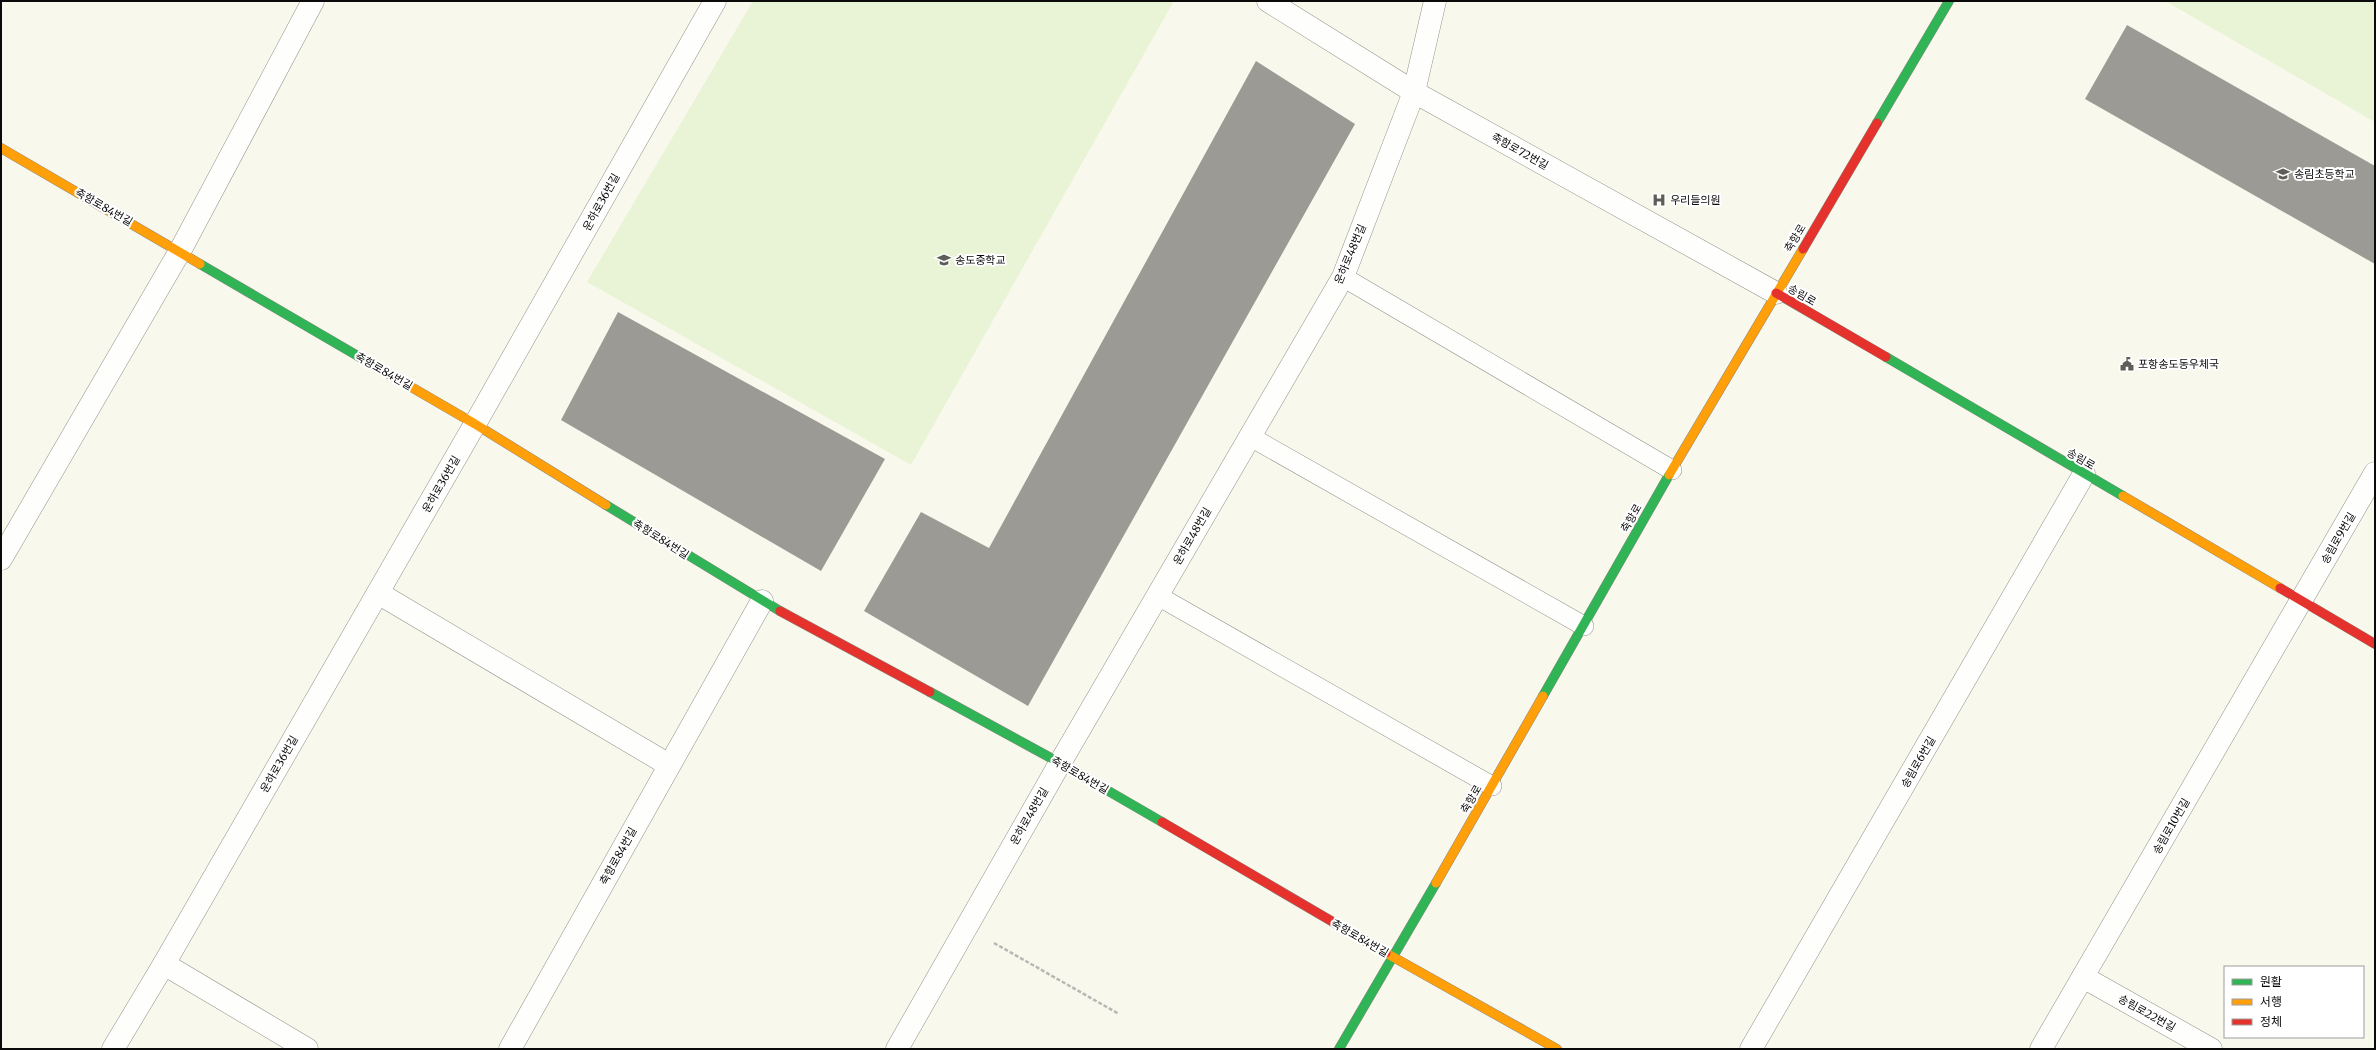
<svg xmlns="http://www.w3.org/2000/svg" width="2376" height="1050" viewBox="0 0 2376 1050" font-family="Merriweather,'Noto Sans KR',serif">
	<rect width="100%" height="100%" fill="#f9f8ed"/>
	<g fill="#e9f4d6">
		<path d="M 753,1 L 1174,1 L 911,465 L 587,282 Z"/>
		<path d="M 2165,1 L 2375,1 L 2375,122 Z"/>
	</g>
	<g fill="#9c9a94">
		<path d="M 2127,25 L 2375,166 L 2375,264 L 2085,99 Z"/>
		<path d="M 1256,61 L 1355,124 L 1028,706 L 864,611 L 921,512 L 989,548 Z"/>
		<path d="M 618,312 L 885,459 L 821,571 L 561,420 Z"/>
	</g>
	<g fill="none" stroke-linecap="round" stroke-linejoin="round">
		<g stroke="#92918c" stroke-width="20">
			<g id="lane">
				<path d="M 1343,277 L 1672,470"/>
				<path d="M 1249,436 L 1584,626"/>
				<path d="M 1158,596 L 1492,786"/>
			</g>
		</g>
		<g stroke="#92918c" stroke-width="23">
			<g id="street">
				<path d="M 1268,1 L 1414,92 L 1776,293"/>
				<path d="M 1,559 L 180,251 L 313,1"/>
				<path d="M 378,593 L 669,765"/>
				<path d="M 164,964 L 307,1049"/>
				<path d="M 2083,977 L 2211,1049"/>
				<path d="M 113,1049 L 164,964 L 475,424 L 715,1"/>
				<path d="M 510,1049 L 762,601"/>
				<path d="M 897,1049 L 1060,763 L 1343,277 L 1414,92 L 1435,1"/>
				<path d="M 1751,1049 L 2084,474"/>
				<path d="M 2041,1049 L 2375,473"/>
			</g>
		</g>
		<g stroke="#888883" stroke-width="10">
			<g id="fast">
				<path d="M 1877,123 L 1949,1"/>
				<path d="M 200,264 L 375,366"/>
				<path d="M 1886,357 L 2123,496"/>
				<path d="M 606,505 L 780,611"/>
				<path d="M 930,692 L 1060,763 L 1162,822"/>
				<path d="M 1543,696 L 1669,475"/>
				<path d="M 1339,1049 L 1436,883"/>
			</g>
		</g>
		<g stroke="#888883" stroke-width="10">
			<g id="slow">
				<path d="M 1,148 L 200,264"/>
				<path d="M 375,366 L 475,424 L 606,505"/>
				<path d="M 1669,475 L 1803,249"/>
				<path d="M 2123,496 L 2280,588"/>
				<path d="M 1436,883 L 1543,696"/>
				<path d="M 1386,953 L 1557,1049"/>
			</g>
		</g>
		<g stroke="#888883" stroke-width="10">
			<g id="jam">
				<path d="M 1803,249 L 1877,123"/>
				<path d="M 1776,293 L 1886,357"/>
				<path d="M 2280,588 L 2375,644"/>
				<path d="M 780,611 L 930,692"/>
				<path d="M 1162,822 L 1386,953"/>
			</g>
		</g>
		<path stroke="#b7b7b5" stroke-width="2.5" stroke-dasharray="4 2" stroke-linecap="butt" d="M 994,943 L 1119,1014"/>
		<use href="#lane" stroke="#fefefc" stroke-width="19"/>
		<use href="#street" stroke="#fefefc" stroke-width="22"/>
		<use href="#fast" stroke="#30b455" stroke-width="9"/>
		<use href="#slow" stroke="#ff9f0a" stroke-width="9"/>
		<use href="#jam" stroke="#e5322d" stroke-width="9"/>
	</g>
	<defs>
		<g id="school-bare" transform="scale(1.08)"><path d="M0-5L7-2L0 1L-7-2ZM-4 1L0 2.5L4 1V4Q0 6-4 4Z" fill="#5e5d59" stroke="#fff" stroke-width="2.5" paint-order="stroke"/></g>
		<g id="hospital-bare" transform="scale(1.08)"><path d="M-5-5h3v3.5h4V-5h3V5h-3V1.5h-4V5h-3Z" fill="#5e5d59" stroke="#fff" stroke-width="2.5" paint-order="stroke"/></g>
		<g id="civic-bare" transform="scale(1.08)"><path d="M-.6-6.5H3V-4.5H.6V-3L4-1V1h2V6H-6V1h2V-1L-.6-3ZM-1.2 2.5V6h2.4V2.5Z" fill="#5e5d59" stroke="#fff" stroke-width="2.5" paint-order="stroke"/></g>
	</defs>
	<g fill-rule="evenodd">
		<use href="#school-bare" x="2283" y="174"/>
		<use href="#hospital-bare" x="1659" y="200"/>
		<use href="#school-bare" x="944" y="260"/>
		<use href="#civic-bare" x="2127" y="364"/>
	</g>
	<g text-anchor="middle" stroke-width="4" stroke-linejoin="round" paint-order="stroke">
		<g font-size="11" fill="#0a0a0a" stroke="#fff">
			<text transform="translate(1520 151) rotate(29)" y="4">축항로72번길</text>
			<text transform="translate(601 202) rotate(-61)" y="4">운하로36번길</text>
			<text transform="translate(104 207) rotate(30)" y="4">축항로84번길</text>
			<text transform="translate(1795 238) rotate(-59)" y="4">축항로</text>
			<text transform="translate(1350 254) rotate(-67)" y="4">운하로48번길</text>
			<text transform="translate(1802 295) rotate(30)" y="4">송림로</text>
			<text transform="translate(384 371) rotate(30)" y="4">축항로84번길</text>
			<text transform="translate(2081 459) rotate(30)" y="4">송림로</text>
			<text transform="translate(441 484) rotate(-60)" y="4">운하로36번길</text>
			<text transform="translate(1631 518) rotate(-60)" y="4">축항로</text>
			<text transform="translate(1192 536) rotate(-60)" y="4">운하로48번길</text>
			<text transform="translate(2338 538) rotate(-60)" y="4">송림로9번길</text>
			<text transform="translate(661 539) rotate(32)" y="4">축항로84번길</text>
			<text transform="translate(1918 762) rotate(-60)" y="4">송림로6번길</text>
			<text transform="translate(279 764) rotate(-60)" y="4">운하로36번길</text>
			<text transform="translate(1080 775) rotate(30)" y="4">축항로84번길</text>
			<text transform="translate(1471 799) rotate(-60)" y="4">축항로</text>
			<text transform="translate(1029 816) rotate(-60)" y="4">운하로48번길</text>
			<text transform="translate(2171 826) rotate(-60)" y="4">송림로10번길</text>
			<text transform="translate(618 856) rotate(-61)" y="4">축항로84번길</text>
			<text transform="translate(1360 938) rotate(30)" y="4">축항로84번길</text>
			<text transform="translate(2147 1013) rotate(29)" y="4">송림로22번길</text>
		</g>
		<g font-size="11" fill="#0a0a0a" stroke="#fff" text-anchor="start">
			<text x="2294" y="178">송림초등학교</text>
			<text x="1670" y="204">우리들의원</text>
			<text x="955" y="264">송도중학교</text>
			<text x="2138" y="368">포항송도동우체국</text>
		</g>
	</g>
	<rect width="2376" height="1050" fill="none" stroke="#0a0a0a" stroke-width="4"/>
	<rect x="2224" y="966" width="140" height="72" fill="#ffffff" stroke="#9d9d9d"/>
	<rect x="2232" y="979" width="20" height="6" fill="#30b455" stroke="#9d9d9d"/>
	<text x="2260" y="986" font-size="12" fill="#0a0a0a">원활</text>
	<rect x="2232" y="999" width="20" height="6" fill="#ff9f0a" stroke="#9d9d9d"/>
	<text x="2260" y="1006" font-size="12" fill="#0a0a0a">서행</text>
	<rect x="2232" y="1019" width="20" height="6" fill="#e5322d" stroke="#9d9d9d"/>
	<text x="2260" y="1026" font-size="12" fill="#0a0a0a">정체</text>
</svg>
